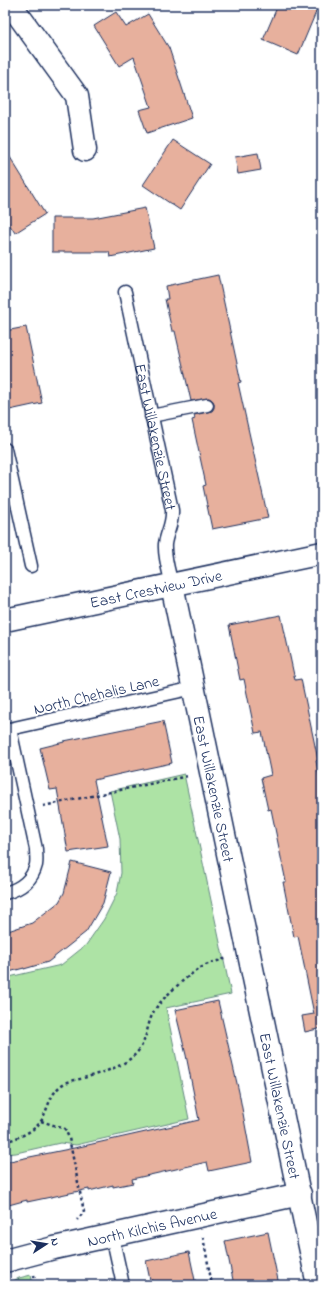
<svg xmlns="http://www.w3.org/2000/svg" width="327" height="1290" viewBox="0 0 327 1290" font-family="'Indie Flower',sans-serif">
	<rect width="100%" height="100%" fill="#fff"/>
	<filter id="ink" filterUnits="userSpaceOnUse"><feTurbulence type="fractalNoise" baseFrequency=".025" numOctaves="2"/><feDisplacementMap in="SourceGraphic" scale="8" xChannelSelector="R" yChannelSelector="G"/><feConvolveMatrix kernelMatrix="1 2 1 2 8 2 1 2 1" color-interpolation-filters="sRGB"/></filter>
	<g filter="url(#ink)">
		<g fill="#ade3a5" stroke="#648982">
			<path d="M 184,774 L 231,994 L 166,1008 L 189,1119 L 76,1145 L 60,1143 L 16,1153 L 5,1154 L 5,978 L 61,965 L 86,945 L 104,919 L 117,893 L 121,873 L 120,839 L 110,791 Z"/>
			<path d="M 31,1275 L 33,1285 L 5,1285 L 19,1278 Z"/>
		</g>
		<g fill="#e7b09d" stroke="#1b2f5e">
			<path d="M 278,5 L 319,5 L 298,55 L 263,40 Z"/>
			<path d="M 116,12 L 126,27 L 148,14 L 169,48 L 192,118 L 147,133 L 139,110 L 151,107 L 134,57 L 119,66 L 94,26 Z"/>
			<path d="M 173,140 L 210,164 L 180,210 L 143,185 Z"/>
			<path d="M 5,149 L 45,214 L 15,233 L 5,218 Z"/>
			<path d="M 258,153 L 261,170 L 238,174 L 235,157 Z"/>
			<path d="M 145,208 L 154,248 L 110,257 L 109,252 L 52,252 L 52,218 L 93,218 Z"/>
			<path d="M 218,275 L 241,382 L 238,383 L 268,518 L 212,529 L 203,486 L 206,485 L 192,420 L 195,419 L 194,415 L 212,411 L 214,408 L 214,403 L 212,400 L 209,398 L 191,401 L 175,331 L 172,331 L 165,299 L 168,299 L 166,286 Z"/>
			<path d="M 26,327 L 42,403 L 5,411 L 5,331 Z"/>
			<path d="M 281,615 L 295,680 L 301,679 L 318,760 L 316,761 L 322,789 L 322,1028 L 305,1032 L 302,1016 L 314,1014 L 298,936 L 294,937 L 283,882 L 286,882 L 271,809 L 268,810 L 261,778 L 271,775 L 262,732 L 255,733 L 244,679 L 240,680 L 229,625 Z"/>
			<path d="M 163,721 L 172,763 L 120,774 L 94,780 L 108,846 L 68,852 L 57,789 L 50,790 L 40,748 L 64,742 L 64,741 Z"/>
			<path d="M 72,862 L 111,872 L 103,903 L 86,932 L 48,962 L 24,969 L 24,968 L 5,973 L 5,932 L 32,923 L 59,902 L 64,893 Z"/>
			<path d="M 218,1001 L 239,1092 L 252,1162 L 209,1171 L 207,1162 L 132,1179 L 133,1183 L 113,1187 L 113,1185 L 89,1191 L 89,1189 L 27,1202 L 27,1200 L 5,1206 L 5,1162 L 79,1147 L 199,1120 L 186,1055 L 175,1010 Z"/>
			<path d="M 268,1232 L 279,1285 L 234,1285 L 225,1241 Z"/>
			<path d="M 189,1252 L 196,1285 L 153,1285 L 152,1280 L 150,1280 L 146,1261 Z"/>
		</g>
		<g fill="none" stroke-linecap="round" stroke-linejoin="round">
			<g stroke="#1b2f5e" stroke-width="15">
				<g id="lane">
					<path id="s1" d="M 125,292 L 172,510 C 173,524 167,531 165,544 C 164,557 169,572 172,585"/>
					<path d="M 151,416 L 207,405"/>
					<path d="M 5,449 L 31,566"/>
					<path d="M 5,730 L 194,688"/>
					<path d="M 5,893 C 20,889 32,881 36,865 C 37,860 36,854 36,849 L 10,729"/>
					<path d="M 112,1235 L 123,1285"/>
				</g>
			</g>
			<g stroke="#1b2f5e" stroke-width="25">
				<g id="street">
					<path d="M 11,5 L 77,96 L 85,150"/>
					<path id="s2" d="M 172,585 L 318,1285"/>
					<path id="s3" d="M 5,1261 L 54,1248 L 300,1194"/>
				</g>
			</g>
			<g stroke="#1b2f5e" stroke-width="25">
				<g id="secondary">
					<path id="s4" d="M 5,620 L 322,553"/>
				</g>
			</g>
			<g stroke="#1b2f5e" stroke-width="2.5" stroke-dasharray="3 3" stroke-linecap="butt">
				<path d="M 43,806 L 188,776"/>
				<path d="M 41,1121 L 65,1129 L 69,1138 L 84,1212 L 77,1220"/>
				<path d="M 5,1142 C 17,1138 34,1132 41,1121 C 49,1108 49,1092 65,1083 C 70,1081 75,1080 80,1079 C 100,1073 125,1068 139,1050 C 147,1039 147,1025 153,1013 C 159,1000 191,972 204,966 C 211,962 219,961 227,958"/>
				<path d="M 203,1237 L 212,1285"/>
				<path d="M 34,1275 L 36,1285"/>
			</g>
			<use href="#lane" stroke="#fff" stroke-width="12"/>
			<use href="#street" stroke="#fff" stroke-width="22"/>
			<use href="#secondary" stroke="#fff" stroke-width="22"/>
		</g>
	</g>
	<g text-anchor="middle" stroke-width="4" stroke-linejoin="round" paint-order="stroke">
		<g font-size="16" fill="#1b2f5e" stroke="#fff">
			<text dy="6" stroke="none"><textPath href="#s1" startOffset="148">East Willakenzie Street</textPath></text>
			<text dy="6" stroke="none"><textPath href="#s4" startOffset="154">East Crestview Drive</textPath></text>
			<text transform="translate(96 694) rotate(-13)" y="6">North Chehalis Lane</text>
			<text dy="6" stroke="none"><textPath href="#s2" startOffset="208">East Willakenzie Street</textPath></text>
			<text dy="6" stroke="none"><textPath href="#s2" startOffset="532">East Willakenzie Street</textPath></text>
			<text dy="6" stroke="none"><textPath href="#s3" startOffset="151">North Kilchis Avenue</textPath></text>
		</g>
	</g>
	<rect width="327" height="1290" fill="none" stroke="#fff" stroke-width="20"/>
	<rect x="10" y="10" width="307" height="1270" fill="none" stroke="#1b2f5e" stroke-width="1.5" filter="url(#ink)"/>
	<g transform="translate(46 1244) rotate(78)" stroke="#ffffff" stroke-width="3" paint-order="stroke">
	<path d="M0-3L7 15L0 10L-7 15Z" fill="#1b2f5e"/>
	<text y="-6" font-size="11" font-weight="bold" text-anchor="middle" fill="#1b2f5e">N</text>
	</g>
</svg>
